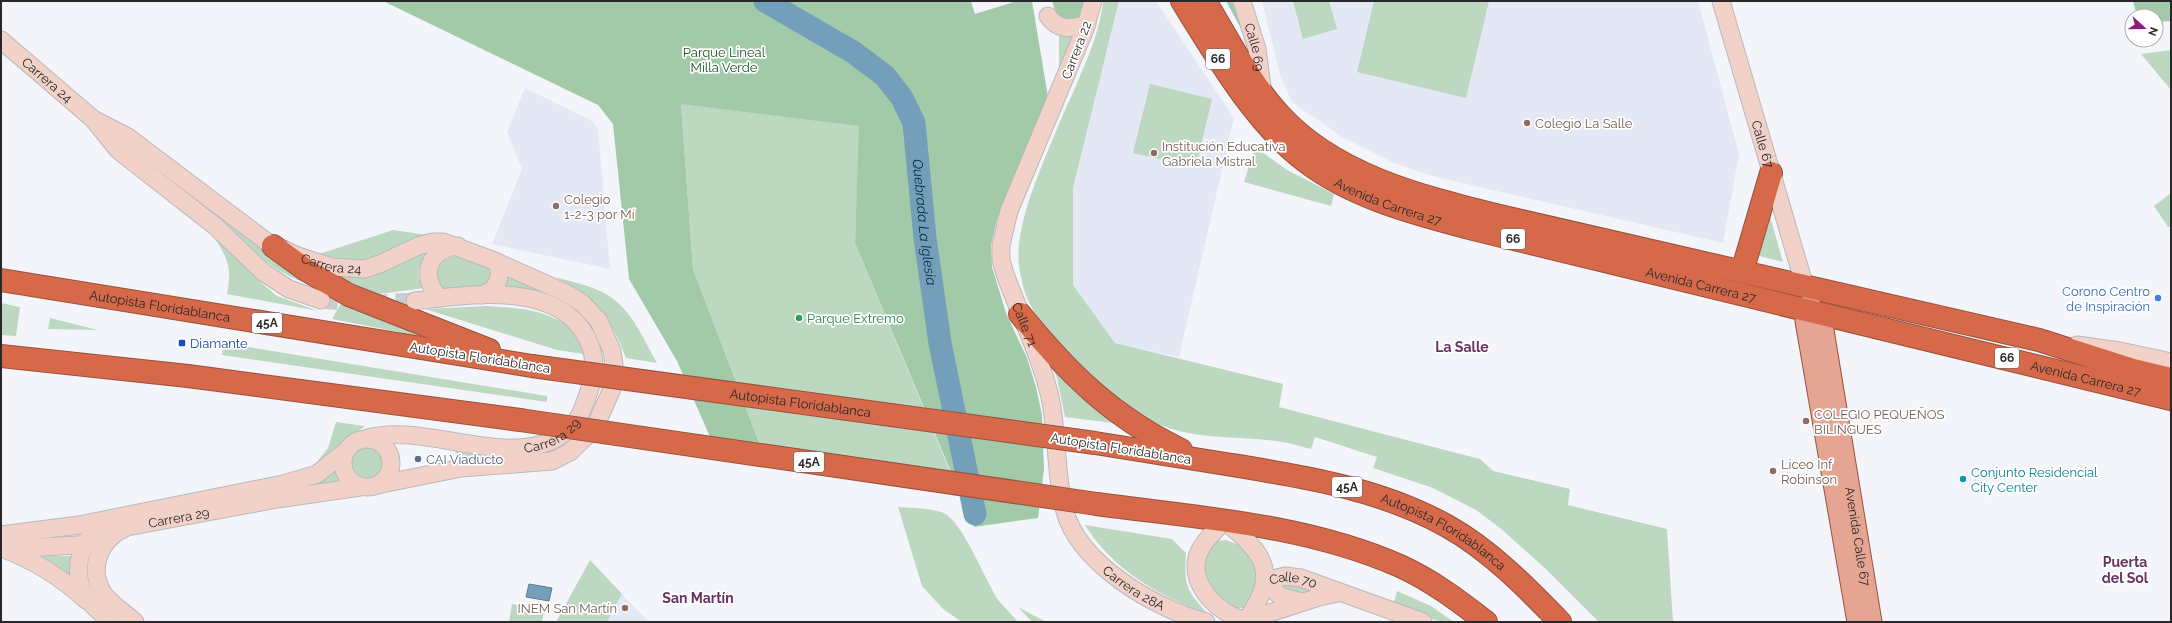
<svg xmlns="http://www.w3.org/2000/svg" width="2172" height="623" viewBox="0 0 2172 623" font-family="Raleway,sans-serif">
	<rect width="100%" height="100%" fill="#f3f5fa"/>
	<g fill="#e3e8f4">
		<path d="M 1119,1 L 1156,1 L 1234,118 L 1179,357 L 1115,343 L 1073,285 L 1073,188 Z"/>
		<path d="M 1262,1 L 1698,1 L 1739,154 L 1723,243 L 1432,176 L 1392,162 L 1342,137 L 1292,102 L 1281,78 Z"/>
		<path d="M 525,88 L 592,121 L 598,129 L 610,269 L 492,244 L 522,169 L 507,132 Z"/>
		<path d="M 622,594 L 649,622 L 607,622 Z"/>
	</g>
	<g fill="#bdd8c1">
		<path d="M 770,1 L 860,126 L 855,243 L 959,493 L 768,466 L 693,269 L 681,104 Z"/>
		<path d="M 1103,1 L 1119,1 L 1073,188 L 1073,285 L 1115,343 L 1283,384 L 1279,407 L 1480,459 L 1493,471 L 1570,489 L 1568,505 L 1667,529 L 1673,622 L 1599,622 L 1547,570 L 1500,528 L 1476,510 L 1433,488 L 1373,468 L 1377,457 L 1315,437 L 1311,449 C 1302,447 1292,443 1282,442 C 1246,436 1208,440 1172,429 C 1119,413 1052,350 1028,300 C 1024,292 1022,281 1020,272 C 1015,249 1023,219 1030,197 C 1043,161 1059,123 1075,88 C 1087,59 1100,32 1103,1 Z"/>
		<path d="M 1293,1 L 1329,1 L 1337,29 L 1303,39 Z"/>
		<path d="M 1374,1 L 1489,1 L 1466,98 L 1357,72 Z"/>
		<path d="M 1059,32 L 1075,34 L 1059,72 Z"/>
		<path d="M 2171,50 L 2171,90 L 2141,54 Z"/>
		<path d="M 1150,84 L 1212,99 L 1196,167 L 1133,153 Z"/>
		<path d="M 1255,147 L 1287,170 L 1334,194 L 1331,206 L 1244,182 Z"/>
		<path d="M 2171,193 L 2171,227 L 2168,227 L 2154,206 Z"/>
		<path d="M 1769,213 L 1783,262 L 1759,256 Z"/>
		<path d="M 220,217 L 323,290 C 309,284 293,279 280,271 C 256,257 238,237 220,217 Z"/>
		<path d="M 393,230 L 427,235 L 364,262 L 348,261 L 319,254 Z"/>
		<path d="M 210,231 L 238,258 L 259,281 L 277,296 L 318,311 L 227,294 C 233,265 226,255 210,231 Z"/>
		<path d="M 434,247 C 422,263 412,270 424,288 L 379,294 L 311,266 L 329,271 Z"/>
		<path d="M 463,255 L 491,267 L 491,282 L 479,287 L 444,289 L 437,282 C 436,262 445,257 463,255 Z"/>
		<path d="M 509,274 L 581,309 L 599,335 L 603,354 C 580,304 560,291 505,288 Z"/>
		<path d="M 556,277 C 575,283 600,287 616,301 C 635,317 645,342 657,363 L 626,358 C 609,313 596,302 556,277 Z"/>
		<path d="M 343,300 L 422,330 L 420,336 L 332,319 Z"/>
		<path d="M 1,303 L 20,307 L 16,336 L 1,335 Z"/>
		<path d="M 486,306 C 517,308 553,309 576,334 C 580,338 582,348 584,354 L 557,350 L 425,309 Z"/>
		<path d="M 50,318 L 98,330 L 48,329 Z"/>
		<path d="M 224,343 L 547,396 L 547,402 L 222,355 Z"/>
		<path d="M 1049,360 L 1121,424 L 1065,417 L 1057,378 Z"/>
		<path d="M 336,422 L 365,426 L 317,462 L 328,448 Z"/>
		<circle cx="368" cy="462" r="16"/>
		<path d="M 456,448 L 492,455 L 491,458 L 455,463 Z"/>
		<path d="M 339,466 L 347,482 L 307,487 L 321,481 Z"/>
		<path d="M 898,507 C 912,508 928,508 941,512 C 962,518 985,581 999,601 C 1005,608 1012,615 1018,622 L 962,622 L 943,609 L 922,586 Z"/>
		<path d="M 1085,525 L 1172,539 L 1186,553 C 1184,586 1186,590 1208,614 C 1160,597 1112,569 1085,525 Z"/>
		<path d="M 1226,540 L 1247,548 L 1260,579 L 1246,607 C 1224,614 1214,593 1203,577 L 1207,548 L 1215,541 Z"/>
		<path d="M 40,556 L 74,556 L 73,581 L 62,571 Z"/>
		<path d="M 590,560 L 622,594 L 607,622 L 556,622 Z"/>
		<path d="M 1284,582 L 1316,590 L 1294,598 L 1278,585 Z"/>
		<path d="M 1397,591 L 1431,606 L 1454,622 L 1440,622 L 1393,605 Z"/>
		<path d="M 512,604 L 544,610 L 542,622 L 509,622 Z"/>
		<path d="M 1018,607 L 1046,622 L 1032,622 Z"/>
	</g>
	<g fill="#a2caa8">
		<path d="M 383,1 L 971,1 L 975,14 L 1017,1 L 1032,1 L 1048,97 L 997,219 L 991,245 L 992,267 L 1006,313 L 1027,358 L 1036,387 L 1042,415 L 1044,469 L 1038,518 L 974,527 L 855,243 L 859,126 L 681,104 L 693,269 L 768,466 L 720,460 L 677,361 L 629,279 L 613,124 L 598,105 Z"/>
		<path d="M 1052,1 L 1087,1 L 1082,18 L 1064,21 L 1056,15 Z"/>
		<path d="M 1226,1 L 1232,1 L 1244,34 Z"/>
		<path d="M 2133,1 L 2171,1 L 2171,21 L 2156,22 L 2156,16 L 2137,16 Z"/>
	</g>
	<path fill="#739fbb" stroke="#5c7b90" d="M 529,584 L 552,588 L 549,601 L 526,597 Z"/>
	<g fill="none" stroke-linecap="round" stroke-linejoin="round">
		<path stroke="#739fbb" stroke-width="23" id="s1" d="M 765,1 L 853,52 L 885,76 L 902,98 L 914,123 L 925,238 L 940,343 L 975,514"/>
		<path stroke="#caccd0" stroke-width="17" stroke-dasharray="17 8" stroke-linecap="butt" d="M 321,300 L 362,304 L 415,301"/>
		<g stroke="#b7b9be" stroke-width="19">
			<g id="secondary">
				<path id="s2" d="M 1093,1 L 1085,29 L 1009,211 L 1001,245 L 1001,260 L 1005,274 C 1020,315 1040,355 1050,397 C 1058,434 1055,472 1064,508 C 1077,563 1155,609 1206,622"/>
				<path id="s3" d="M 1242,1 L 1257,49 L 1263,94"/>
				<path id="s4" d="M 1721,1 L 1805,287"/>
				<path d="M 1048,16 C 1058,31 1071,29 1087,24"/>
				<path id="s5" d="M 1,40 L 93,119 L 118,150 L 215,226 L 263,272 L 289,289 L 321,300"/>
				<path id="s6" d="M 93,119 L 128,137 L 267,242 L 298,256 L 332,267 L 365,269 L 382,263 L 418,246 L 433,242 L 443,242 L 492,260 L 566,293 L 582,303 L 599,321 L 612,351 L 614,365 L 612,389 L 594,429 L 570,452 L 552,461 L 461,468 L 377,485"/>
				<path d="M 481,295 C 497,291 503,277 497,262"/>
				<path d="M 440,298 C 419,277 428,249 458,246"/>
				<path d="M 2077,345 L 2120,351 L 2171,362"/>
				<path id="s7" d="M 368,438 C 422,423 498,464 551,441 C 577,429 582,413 590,388 C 596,368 595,353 586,336 C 555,280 467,295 415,301"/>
				<circle cx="367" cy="463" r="24"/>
				<path d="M 107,521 C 79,537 69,575 89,601 C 95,609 104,615 111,622"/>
				<path d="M 1224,521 C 1266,553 1280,576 1245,621 C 1218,613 1186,583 1199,552 C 1204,540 1216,530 1224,521 Z"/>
				<path d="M 1,535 L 79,525 L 283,484 L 317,474 L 346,451"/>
				<path d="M 4,549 C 35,561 61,577 86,600"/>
				<path d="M 10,549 L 93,544"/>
				<path id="s8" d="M 1301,602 L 1280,596 L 1265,581 L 1285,576 L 1301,578 L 1423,622"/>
				<path id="s9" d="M 135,622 C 125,613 111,604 103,593 C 87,567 101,538 127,527 L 277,499 L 360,487"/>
				<path d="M 1242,622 L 1319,597 L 1338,593"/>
			</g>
		</g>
		<g stroke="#98523e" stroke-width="21">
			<g id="primary">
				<path id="s10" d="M 1810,303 L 1813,311 L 1823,324 L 1872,622"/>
				<path d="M 1813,311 L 1805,321 L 1857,622"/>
			</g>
		</g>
		<g stroke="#98523e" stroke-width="24">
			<g id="highway">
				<path id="s11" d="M 1182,1 C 1215,54 1255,123 1305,161 C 1353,198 1416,214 1473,229 L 2171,399"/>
				<path d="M 1205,1 C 1227,37 1249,81 1278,113 C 1332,174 1419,196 1495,215 L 2039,340 L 2133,370 L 2171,379"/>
				<path d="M 273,246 L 306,270 L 349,295 L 489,350"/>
				<path d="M 1742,272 L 1771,173"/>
				<path id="s12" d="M 1,280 L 532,366"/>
				<path d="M 1020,314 C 1067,372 1112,417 1181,450"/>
				<path d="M 1,356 L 188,376 L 520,420"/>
				<path id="s13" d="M 1095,443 C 1141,450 1186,458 1232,465 C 1306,477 1381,489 1447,526 C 1490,550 1526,587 1560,622"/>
				<path d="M 1097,504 C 1199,518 1304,524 1400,566 C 1431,580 1459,601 1486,622"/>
			</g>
		</g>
		<use href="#secondary" stroke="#f2d2c8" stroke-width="17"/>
		<use href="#primary" stroke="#e6a592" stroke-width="19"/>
		<use href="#highway" stroke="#d56949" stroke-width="22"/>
		<g stroke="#98523e" stroke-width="24" stroke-linecap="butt">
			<g id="highway-bridge">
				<path id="s14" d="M 532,366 L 1095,443"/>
				<path d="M 520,420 L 1097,504"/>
			</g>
		</g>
		<use href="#highway-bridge" stroke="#d56949" stroke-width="22"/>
	</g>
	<g fill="#8d6e63" stroke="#fff" stroke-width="1.5">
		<circle cx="1527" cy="123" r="4"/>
		<circle cx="1154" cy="153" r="4"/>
		<circle cx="556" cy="206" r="4"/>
		<circle cx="1806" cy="421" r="4"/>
		<circle cx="1773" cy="471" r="4"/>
		<circle cx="625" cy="608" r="4"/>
	</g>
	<circle fill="#3f7fe0" stroke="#fff" stroke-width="1.5" cx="2158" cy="298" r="4"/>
	<circle fill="#2e9e5b" stroke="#fff" stroke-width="1.5" cx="799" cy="318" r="4"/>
	<rect fill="#1a4fb4" stroke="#fff" stroke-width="1.5" x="178" y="339" width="8" height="8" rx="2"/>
	<circle fill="#5c6f8a" stroke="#fff" stroke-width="1.5" cx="418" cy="459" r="4"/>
	<circle fill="#0f9aa8" stroke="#fff" stroke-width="1.5" cx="1963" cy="479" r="4"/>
	<g text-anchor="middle" stroke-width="3.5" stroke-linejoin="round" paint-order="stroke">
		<g fill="#fff" stroke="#68686a" stroke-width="1">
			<rect x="1206" y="49" width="24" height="20" rx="3"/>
			<rect x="1501" y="229" width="24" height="20" rx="3"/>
			<rect x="252" y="313" width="30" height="20" rx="3"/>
			<rect x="1995" y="348" width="24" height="20" rx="3"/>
			<rect x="794" y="452" width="30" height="20" rx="3"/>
			<rect x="1332" y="477" width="30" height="20" rx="3"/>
		</g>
		<g font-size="12" font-weight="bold" fill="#28282a">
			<text x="1218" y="63">66</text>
			<text x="1513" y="243">66</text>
			<text x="267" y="327">45A</text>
			<text x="2007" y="362">66</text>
			<text x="809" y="466">45A</text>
			<text x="1347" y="491">45A</text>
		</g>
		<g font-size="13" fill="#28282a" stroke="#fff">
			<text dy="5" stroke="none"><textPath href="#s3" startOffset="48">Calle 69</textPath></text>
			<text transform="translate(1076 50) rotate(-69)" y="5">Carrera 22</text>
			<text dy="5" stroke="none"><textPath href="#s5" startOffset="61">Carrera 24</textPath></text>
			<text dy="5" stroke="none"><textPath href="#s4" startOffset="149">Calle 67</textPath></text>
			<text dy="5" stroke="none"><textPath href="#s11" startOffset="296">Avenida Carrera 27</textPath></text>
			<text dy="5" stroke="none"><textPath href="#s6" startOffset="282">Carrera 24</textPath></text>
			<text dy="5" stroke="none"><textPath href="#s11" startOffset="620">Avenida Carrera 27</textPath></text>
			<text dy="5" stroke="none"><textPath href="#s12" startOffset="161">Autopista Floridablanca</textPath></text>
			<text dy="5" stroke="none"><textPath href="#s2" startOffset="345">Calle 71</textPath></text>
			<text transform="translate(480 357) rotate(9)" y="5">Autopista Floridablanca</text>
			<text dy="5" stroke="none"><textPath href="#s11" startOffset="1016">Avenida Carrera 27</textPath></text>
			<text dy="5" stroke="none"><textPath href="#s14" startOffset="271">Autopista Floridablanca</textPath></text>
			<text dy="5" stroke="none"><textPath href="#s7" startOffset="188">Carrera 29</textPath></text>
			<text transform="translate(1121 448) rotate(9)" y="5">Autopista Floridablanca</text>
			<text dy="5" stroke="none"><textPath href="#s9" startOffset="176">Carrera 29</textPath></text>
			<text dy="5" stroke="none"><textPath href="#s13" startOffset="363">Autopista Floridablanca</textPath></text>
			<text dy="5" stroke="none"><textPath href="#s10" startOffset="240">Avenida Calle 67</textPath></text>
			<text dy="5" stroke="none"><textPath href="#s8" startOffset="72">Calle 70</textPath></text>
			<text dy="5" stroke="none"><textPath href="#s2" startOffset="643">Carrera 28A</textPath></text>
		</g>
		<g font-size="13" fill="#1b552a" stroke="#fff">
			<text x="724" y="57">Parque Lineal<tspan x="724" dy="15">Milla Verde</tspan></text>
		</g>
		<g font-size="13" fill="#785e54" stroke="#fff" text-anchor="start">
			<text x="1535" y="128">Colegio La Salle</text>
			<text x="1162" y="151">Institución Educativa<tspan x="1162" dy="15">Gabriela Mistral</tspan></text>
			<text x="564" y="204">Colegio<tspan x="564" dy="15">1-2-3 por Mí</tspan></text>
			<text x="1814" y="419">COLEGIO PEQUEÑOS<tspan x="1814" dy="15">BILINGUES</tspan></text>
			<text x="1781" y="469">Liceo Inf<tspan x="1781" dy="15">Robinson</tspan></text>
			<text x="617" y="613" text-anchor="end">INEM San Martín</text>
		</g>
		<g font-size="13" fill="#366cbe" stroke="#fff" text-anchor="end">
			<text x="2150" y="296">Corono Centro<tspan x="2150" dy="15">de Inspiración</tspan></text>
		</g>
		<g font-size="13" fill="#27864d" stroke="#fff" text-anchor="start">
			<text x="807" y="323">Parque Extremo</text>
		</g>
		<g font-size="13" fill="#164399" stroke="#fff" text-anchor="start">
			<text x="190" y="348">Diamante</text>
		</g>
		<g font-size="13" fill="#4e5e75" stroke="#fff" text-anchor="start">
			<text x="426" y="464">CAI Viaducto</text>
		</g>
		<g font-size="13" fill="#0d838f" stroke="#fff" text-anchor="start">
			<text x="1971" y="477">Conjunto Residencial<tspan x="1971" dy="15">City Center</tspan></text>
		</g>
		<g font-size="14" font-style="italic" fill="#072f43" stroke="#fff">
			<text dy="5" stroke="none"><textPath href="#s1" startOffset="297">Quebrada La Iglesia</textPath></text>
		</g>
		<g font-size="14" font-weight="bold" fill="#683260" stroke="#fff">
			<text x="1462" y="352">La Salle</text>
			<text x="2125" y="567">Puerta<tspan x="2125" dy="16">del Sol</tspan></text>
			<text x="698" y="603">San Martín</text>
		</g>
	</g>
	<rect width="2172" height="623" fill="none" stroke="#28282a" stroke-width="4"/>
	<g transform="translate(2144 28) rotate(111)"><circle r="19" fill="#ffffff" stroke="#a9a9aa"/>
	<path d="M0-3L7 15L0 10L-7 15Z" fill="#8d1e81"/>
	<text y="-6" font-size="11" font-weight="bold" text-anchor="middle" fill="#28282a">N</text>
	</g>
</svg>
